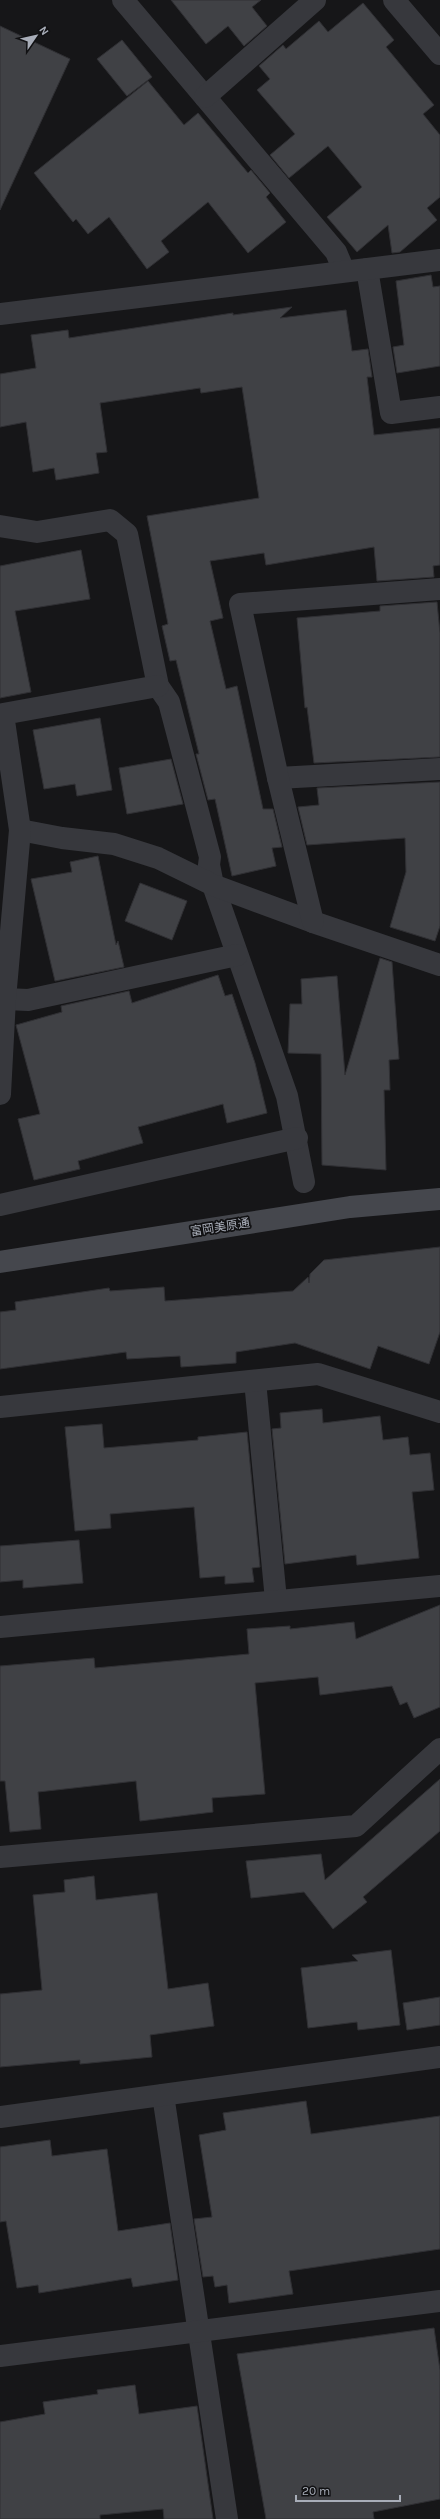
<svg xmlns="http://www.w3.org/2000/svg" width="440" height="2519" viewBox="0 0 440 2519" font-family="Karla,'Noto Sans JP',sans-serif">
	<rect width="100%" height="100%" fill="#161618"/>
	<g fill="#404145" stroke="#303034">
		<path d="M 171,0 L 261,0 L 252,7 L 267,26 L 244,46 L 228,26 L 206,44 Z"/>
		<path d="M 363,3 L 394,40 L 386,47 L 434,105 L 423,114 L 440,135 L 440,197 L 427,208 L 437,220 L 400,252 L 392,253 L 388,225 L 357,252 L 327,217 L 362,187 L 328,146 L 289,178 L 270,155 L 295,134 L 257,90 L 270,79 L 259,66 L 283,45 L 286,49 L 319,21 L 328,32 Z"/>
		<path d="M 0,26 L 70,59 L 0,210 Z"/>
		<path d="M 122,40 L 152,77 L 127,96 L 97,59 Z"/>
		<path d="M 148,81 L 184,125 L 198,113 L 248,173 L 251,170 L 270,193 L 266,197 L 286,222 L 248,253 L 208,202 L 161,241 L 169,252 L 147,269 L 109,217 L 88,234 L 76,219 L 73,222 L 34,173 Z"/>
		<path d="M 431,275 L 433,287 L 440,286 L 440,366 L 397,373 L 393,347 L 404,345 L 396,281 Z"/>
		<path d="M 292,307 L 280,318 L 346,310 L 352,351 L 368,349 L 372,377 L 367,377 L 374,435 L 440,428 L 440,565 L 433,566 L 434,577 L 377,581 L 374,547 L 266,565 L 264,553 L 210,561 L 223,618 L 210,621 L 226,689 L 237,686 L 263,809 L 273,809 L 282,847 L 272,848 L 276,866 L 232,876 L 215,799 L 208,800 L 196,754 L 199,754 L 176,660 L 170,661 L 162,626 L 168,624 L 147,516 L 259,498 L 242,387 L 201,393 L 200,388 L 100,403 L 107,452 L 96,453 L 99,473 L 56,480 L 54,468 L 33,472 L 26,422 L 0,427 L 0,374 L 36,368 L 31,335 L 68,330 L 69,338 L 233,313 L 233,315 Z"/>
		<path d="M 81,550 L 90,599 L 15,611 L 31,692 L 0,698 L 0,566 Z"/>
		<path d="M 437,602 L 440,633 L 440,757 L 314,763 L 307,707 L 305,708 L 297,618 L 380,611 L 380,606 Z"/>
		<path d="M 100,718 L 112,790 L 77,796 L 75,784 L 44,789 L 33,730 Z"/>
		<path d="M 171,759 L 183,804 L 127,814 L 119,768 Z"/>
		<path d="M 440,782 L 440,926 L 435,941 L 390,927 L 406,872 L 405,838 L 307,845 L 298,807 L 319,805 L 317,788 Z"/>
		<path d="M 98,856 L 116,945 L 118,941 L 124,967 L 55,981 L 31,879 L 72,872 L 70,862 Z"/>
		<path d="M 140,883 L 187,901 L 172,940 L 125,921 Z"/>
		<path d="M 380,958 L 392,962 L 399,1059 L 389,1060 L 390,1090 L 384,1090 L 386,1170 L 322,1165 L 321,1054 L 288,1053 L 290,1004 L 302,1004 L 301,979 L 337,976 L 345,1075 Z"/>
		<path d="M 218,975 L 225,996 L 232,994 L 255,1063 L 267,1113 L 227,1123 L 223,1104 L 138,1127 L 143,1143 L 78,1161 L 80,1169 L 34,1180 L 18,1119 L 40,1114 L 16,1025 L 62,1012 L 61,1006 L 129,991 L 132,1003 Z"/>
		<path d="M 440,1247 L 440,1332 L 429,1364 L 378,1346 L 370,1369 L 295,1343 L 236,1352 L 236,1363 L 181,1367 L 180,1356 L 127,1359 L 126,1352 L 0,1369 L 0,1312 L 16,1310 L 15,1302 L 109,1288 L 110,1291 L 164,1287 L 165,1301 L 293,1291 L 308,1277 L 309,1283 L 310,1274 L 324,1260 Z"/>
		<path d="M 322,1409 L 323,1423 L 380,1416 L 383,1440 L 408,1437 L 410,1455 L 430,1453 L 434,1490 L 412,1492 L 419,1558 L 357,1565 L 356,1555 L 285,1564 L 272,1429 L 281,1428 L 280,1413 Z"/>
		<path d="M 102,1424 L 104,1448 L 198,1440 L 198,1437 L 247,1432 L 260,1567 L 252,1568 L 254,1582 L 225,1584 L 225,1576 L 200,1578 L 194,1507 L 110,1514 L 111,1528 L 75,1531 L 65,1427 Z"/>
		<path d="M 79,1540 L 83,1583 L 23,1588 L 23,1580 L 0,1582 L 0,1546 Z"/>
		<path d="M 440,1605 L 440,1707 L 414,1718 L 407,1702 L 400,1705 L 392,1686 L 320,1695 L 318,1677 L 255,1683 L 265,1794 L 212,1798 L 213,1812 L 140,1821 L 136,1781 L 38,1792 L 41,1829 L 10,1832 L 5,1781 L 0,1781 L 0,1666 L 94,1658 L 95,1668 L 249,1654 L 247,1629 L 290,1626 L 290,1629 L 354,1622 L 356,1639 Z"/>
		<path d="M 440,1779 L 440,1831 L 363,1897 L 367,1902 L 333,1929 L 304,1892 L 251,1898 L 246,1861 L 321,1854 L 325,1880 Z"/>
		<path d="M 94,1876 L 96,1900 L 157,1893 L 168,1989 L 208,1983 L 214,2026 L 150,2035 L 152,2057 L 80,2064 L 80,2060 L 0,2067 L 0,1994 L 42,1990 L 33,1895 L 65,1892 L 64,1880 Z"/>
		<path d="M 391,1950 L 400,2025 L 358,2030 L 357,2022 L 308,2028 L 301,1968 L 358,1961 L 352,1955 Z"/>
		<path d="M 440,1997 L 440,2025 L 407,2030 L 403,2003 Z"/>
		<path d="M 306,2101 L 311,2134 L 440,2116 L 440,2249 L 289,2271 L 293,2294 L 229,2303 L 227,2285 L 215,2287 L 213,2276 L 203,2277 L 194,2219 L 212,2217 L 199,2135 L 226,2130 L 223,2113 Z"/>
		<path d="M 50,2140 L 52,2156 L 107,2149 L 118,2231 L 170,2223 L 178,2280 L 133,2287 L 131,2278 L 39,2293 L 38,2285 L 17,2288 L 6,2221 L 0,2222 L 0,2147 Z"/>
		<path d="M 434,2328 L 440,2370 L 440,2499 L 373,2512 L 374,2519 L 266,2519 L 237,2354 Z"/>
		<path d="M 135,2385 L 139,2414 L 197,2406 L 213,2519 L 164,2519 L 163,2509 L 100,2515 L 100,2519 L 0,2519 L 0,2422 L 45,2414 L 43,2402 L 98,2394 L 97,2390 Z"/>
	</g>
	<g fill="none" stroke-linecap="round" stroke-linejoin="round">
		<g stroke="#37383d" stroke-width="22">
			<path d="M 123,0 L 336,252 L 344,271"/>
			<path d="M 394,0 L 440,54"/>
			<path d="M 205,97 L 315,0"/>
			<path d="M 367,269 L 391,413 L 440,407"/>
			<path d="M 0,314 L 440,260"/>
			<path d="M 0,526 L 37,532 L 110,520 L 127,534 L 158,686 L 169,702 L 210,857 L 209,865 L 213,885 L 287,1096 L 304,1182"/>
			<path d="M 278,778 L 440,769"/>
			<path d="M 20,830 L 62,838 L 114,844 L 158,858 L 213,885 L 313,922 L 440,965"/>
			<path d="M 313,922 L 278,778 L 240,604 L 440,589"/>
			<path d="M 5,999 L 28,1000 L 237,955"/>
			<path d="M 0,1094 L 5,999 L 20,830 L 3,714 L 158,686"/>
			<path d="M 0,1205 L 297,1138"/>
			<path d="M 255,1381 L 276,1600"/>
			<path d="M 0,1407 L 318,1374 L 440,1412"/>
			<path d="M 0,1627 L 440,1586"/>
			<path d="M 0,1857 L 356,1826 L 440,1749"/>
			<path d="M 163,2095 L 227,2519"/>
			<path d="M 0,2117 L 440,2057"/>
			<path d="M 0,2356 L 440,2301"/>
		</g>
		<path stroke="#45474d" stroke-width="22" d="M 0,1262 L 350,1207 L 440,1199"/>
	</g>
	<g text-anchor="middle" stroke-width="3.5" stroke-linejoin="round" paint-order="stroke">
		<g font-size="12" fill="#a8adb8" stroke="#111113">
			<text transform="translate(220 1227) rotate(-9)" y="4">富岡美原通</text>
		</g>
	</g>
	<g transform="translate(36 36) rotate(56)" stroke="#111113" stroke-width="3" paint-order="stroke">
	<path d="M0-3L7 15L0 10L-7 15Z" fill="#a8adb8"/>
	<text y="-6" font-size="11" font-weight="bold" text-anchor="middle" fill="#a8adb8">N</text>
	</g>
	<path d="M296 2495v6h104v-6" fill="none" stroke="#a8adb8" stroke-width="2"/>
	<text x="302" y="2495" font-size="12" fill="#a8adb8" stroke="#111113" stroke-width="3" paint-order="stroke">20 m</text>
</svg>
